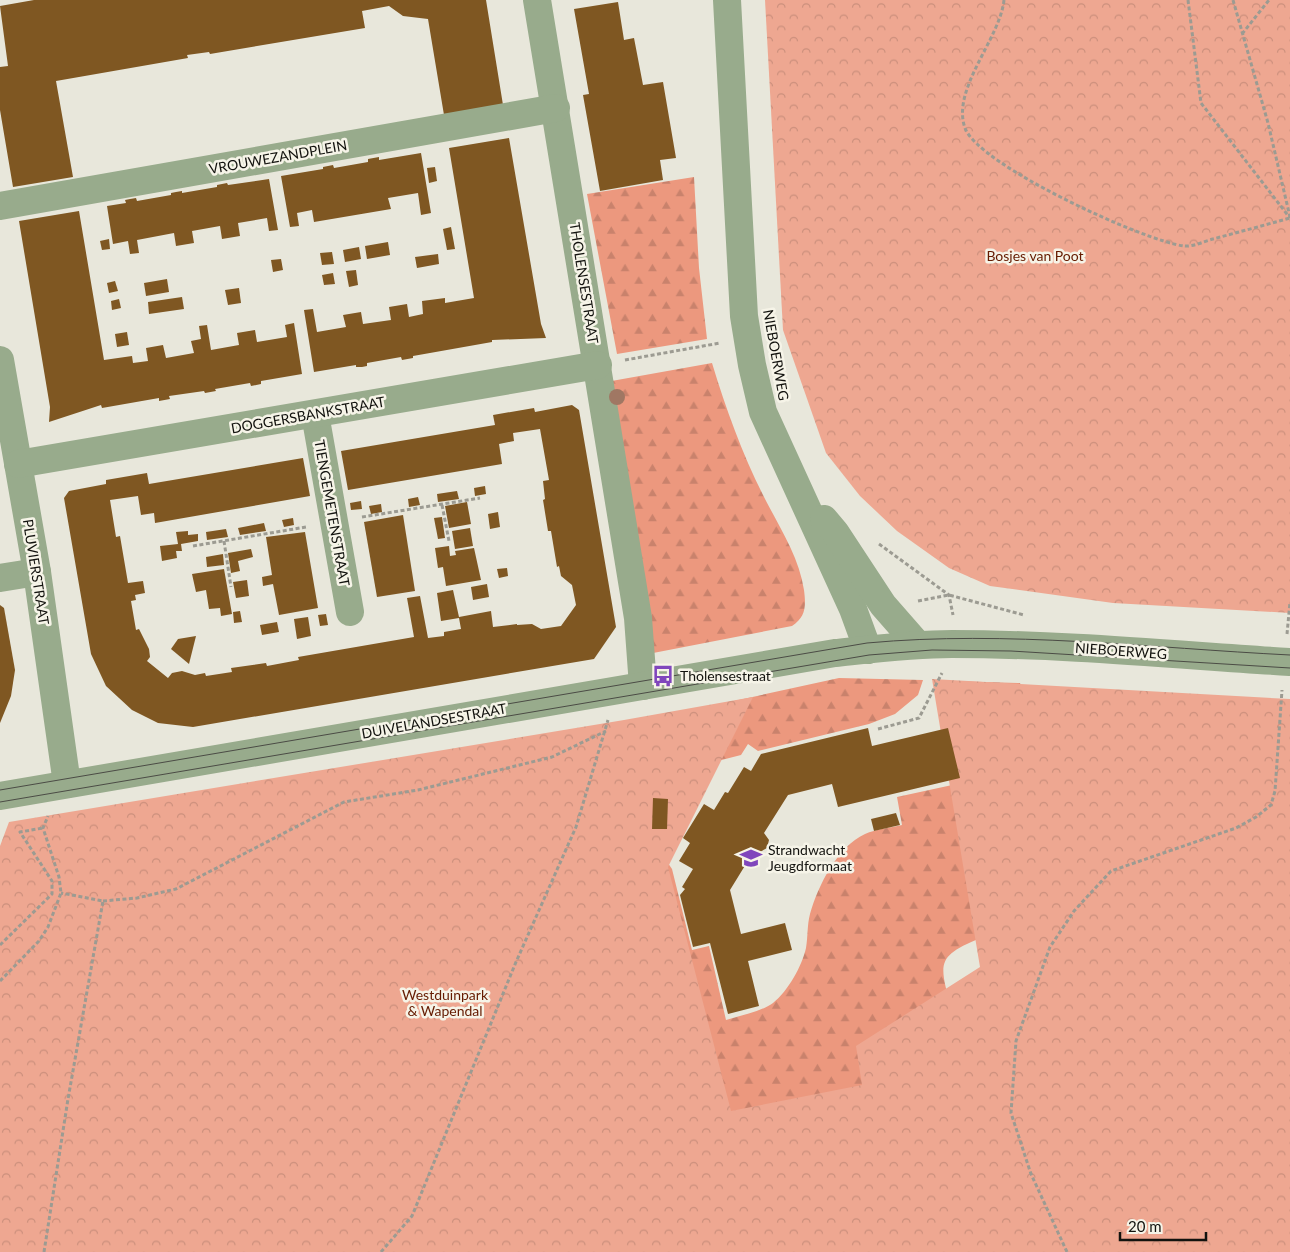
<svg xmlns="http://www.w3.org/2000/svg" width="1290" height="1252" viewBox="0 0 1290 1252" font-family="Lato,sans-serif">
	<defs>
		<pattern id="forest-firs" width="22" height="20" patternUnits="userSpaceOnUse" patternTransform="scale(1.25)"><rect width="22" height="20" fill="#ec987e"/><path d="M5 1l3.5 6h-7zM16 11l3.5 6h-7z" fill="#c9826c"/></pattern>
		<pattern id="park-crowns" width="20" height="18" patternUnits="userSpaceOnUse" patternTransform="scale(1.25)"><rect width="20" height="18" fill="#eea791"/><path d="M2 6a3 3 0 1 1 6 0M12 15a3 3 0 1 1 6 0" fill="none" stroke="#cb8f7c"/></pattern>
	</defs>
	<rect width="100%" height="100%" fill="#e8e7db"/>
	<g fill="url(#forest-firs)">
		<path d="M 694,177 L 699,268 L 707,339 L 617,354 L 587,194 Z"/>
		<path d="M 712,363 C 726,409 742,453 763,495 C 778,525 799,556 804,590 C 806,606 806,617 792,626 L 648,654 L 606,382 Z"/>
		<path d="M 839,678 L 923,680 L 918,695 L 895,714 L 869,724 L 758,751 L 748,744 L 741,755 L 702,765 L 647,832 L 672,869 L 692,950 L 709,946 L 726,1020 C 742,1015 760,1012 773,1003 C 788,991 802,966 806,948 C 808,937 807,925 810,914 C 818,886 837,847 865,834 C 876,829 890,828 902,825 L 897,797 L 966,782 L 948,681 L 1020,683 L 1025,697 L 981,938 C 936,956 939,963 951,1007 L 774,1229 L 587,825 L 688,711 Z"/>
	</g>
	<g fill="url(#park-crowns)">
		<path d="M 765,0 L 1290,0 L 1290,613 L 1113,603 L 990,586 L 949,568 L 897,531 L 860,496 L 826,453 L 783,330 Z"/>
		<path d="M 932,679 L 1290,699 L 1290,1252 L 0,1252 L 0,846 L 9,822 L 624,720 L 753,697 L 668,867 L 731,1111 L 862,1085 L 856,1046 L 980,967 Z"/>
	</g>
	<g fill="#7f5722">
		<path d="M 34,0 L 486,0 L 503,105 L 444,115 L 428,19 L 403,16 L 389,6 L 362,11 L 365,28 L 210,54 L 209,52 L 187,55 L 188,58 L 56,81 L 73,177 L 13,187 L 0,110 L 0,67 L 8,66 L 0,6 Z"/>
		<path d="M 618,2 L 624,40 L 634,38 L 643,85 L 663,82 L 676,158 L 660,160 L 663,180 L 600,191 L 583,95 L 589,94 L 574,9 Z"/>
		<path d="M 509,138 L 541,324 L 546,338 L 492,340 L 492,342 L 413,356 L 413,358 L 402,360 L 401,357 L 367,363 L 367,366 L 362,367 L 356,367 L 356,365 L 314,372 L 304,310 L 313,309 L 317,332 L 346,327 L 343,315 L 361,312 L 363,324 L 391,320 L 389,307 L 407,304 L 409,317 L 423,314 L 422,301 L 445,298 L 445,303 L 474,298 L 449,148 Z"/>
		<path d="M 421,153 L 431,213 L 421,215 L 418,193 L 388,198 L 391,209 L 314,222 L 312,210 L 297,213 L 299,226 L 290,227 L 281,176 L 323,169 L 323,167 L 333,165 L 334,168 L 368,162 L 368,159 L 379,157 L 379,160 Z"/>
		<path d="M 435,167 L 437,181 L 429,183 L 427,168 Z"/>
		<path d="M 269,179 L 278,230 L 269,231 L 267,218 L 238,223 L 240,236 L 222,239 L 220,226 L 192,231 L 194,243 L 176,246 L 174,233 L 137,240 L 139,253 L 130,254 L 128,241 L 113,244 L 107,206 L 126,203 L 125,200 L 130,199 L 136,198 L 137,201 L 171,195 L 171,193 L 176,192 L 182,191 L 182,193 L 217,187 L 217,185 L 227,183 L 228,185 Z"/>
		<path d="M 79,211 L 104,360 L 132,356 L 133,363 L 148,361 L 146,348 L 163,345 L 166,358 L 194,353 L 191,341 L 201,339 L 199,326 L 207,325 L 211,350 L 239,345 L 237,333 L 255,330 L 257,342 L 287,337 L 285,325 L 294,323 L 302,374 L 261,381 L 261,384 L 251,386 L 250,383 L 215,389 L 216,391 L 205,393 L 204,391 L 169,396 L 170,399 L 159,401 L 159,398 L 102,408 L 101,405 L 49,422 L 50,407 L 19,221 Z"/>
		<path d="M 451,227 L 455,249 L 447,250 L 443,229 Z"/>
		<path d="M 109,239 L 110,249 L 102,250 L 100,241 Z"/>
		<path d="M 388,242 L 390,255 L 367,259 L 365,246 Z"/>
		<path d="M 359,247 L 361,259 L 345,262 L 343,250 Z"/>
		<path d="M 332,252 L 334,264 L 322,265 L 320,253 Z"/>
		<path d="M 438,254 L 439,264 L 417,268 L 415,257 Z"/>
		<path d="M 281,259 L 283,270 L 273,272 L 271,260 Z"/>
		<path d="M 356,270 L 358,285 L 349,287 L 346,271 Z"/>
		<path d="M 333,273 L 335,284 L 324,285 L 322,275 Z"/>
		<path d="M 167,279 L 169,292 L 146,296 L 144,283 Z"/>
		<path d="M 115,281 L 118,291 L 109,293 L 107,283 Z"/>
		<path d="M 239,288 L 241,303 L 228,305 L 225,290 Z"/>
		<path d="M 182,297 L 184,309 L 149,314 L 148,302 Z"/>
		<path d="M 119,299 L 121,308 L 112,310 L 111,301 Z"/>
		<path d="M 127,332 L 129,345 L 117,347 L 115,334 Z"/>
		<path d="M 572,405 L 579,410 L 616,627 L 594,659 L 193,727 L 158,723 L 132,710 L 106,686 L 91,654 L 64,498 L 69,491 L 106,484 L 106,480 L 147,473 L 149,484 L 303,458 L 310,496 L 155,523 L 154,513 L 141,515 L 138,496 L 110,500 L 116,537 L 120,536 L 128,583 L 143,581 L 145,593 L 135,595 L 136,600 L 131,601 L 136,630 L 139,629 L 149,649 L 150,657 L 147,661 L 168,678 L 172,673 L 182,671 L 195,675 L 205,673 L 206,676 L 232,672 L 231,668 L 266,663 L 267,666 L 299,660 L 298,657 L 414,637 L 407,598 L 420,596 L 428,638 L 444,636 L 444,632 L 461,629 L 459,618 L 441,621 L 437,593 L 453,590 L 459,617 L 491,611 L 493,627 L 517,624 L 517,625 L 532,624 L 541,629 L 561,626 L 576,605 L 572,585 L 561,576 L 559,566 L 557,567 L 551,531 L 548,531 L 543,500 L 545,499 L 543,481 L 549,480 L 540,429 L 513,433 L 514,441 L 499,444 L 502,464 L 348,490 L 341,451 L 495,425 L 493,415 L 534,408 L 535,412 Z"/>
		<path d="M 485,486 L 486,494 L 475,496 L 474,488 Z"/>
		<path d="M 457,491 L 459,499 L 438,502 L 437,494 Z"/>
		<path d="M 418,497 L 420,505 L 409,507 L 408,499 Z"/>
		<path d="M 361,501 L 362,509 L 351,510 L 350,503 Z"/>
		<path d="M 467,502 L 471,524 L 449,528 L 445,506 Z"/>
		<path d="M 381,504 L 382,512 L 371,514 L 369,506 Z"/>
		<path d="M 498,512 L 500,527 L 490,529 L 488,514 Z"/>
		<path d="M 403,515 L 415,591 L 377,597 L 364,522 Z"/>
		<path d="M 442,517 L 445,538 L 438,539 L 434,518 Z"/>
		<path d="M 293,518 L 294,525 L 284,527 L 282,520 Z"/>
		<path d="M 264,523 L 266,531 L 240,535 L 238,528 Z"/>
		<path d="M 470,528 L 473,546 L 455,549 L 452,531 Z"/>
		<path d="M 226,529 L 228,537 L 207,540 L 206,532 Z"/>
		<path d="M 188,531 L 188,535 L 198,534 L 198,541 L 181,544 L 182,551 L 176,551 L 177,558 L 162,561 L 160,546 L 178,544 L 176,532 Z"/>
		<path d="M 305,532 L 318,608 L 279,615 L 273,584 L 263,586 L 262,577 L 272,575 L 266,537 Z"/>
		<path d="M 449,546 L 450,556 L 456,555 L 455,551 L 474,548 L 481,580 L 446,586 L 443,567 L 438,568 L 435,548 Z"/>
		<path d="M 251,549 L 253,557 L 238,561 L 240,571 L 231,573 L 228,553 Z"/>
		<path d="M 223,554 L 224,565 L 207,567 L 206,557 Z"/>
		<path d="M 507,568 L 508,576 L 499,578 L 497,569 Z"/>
		<path d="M 224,569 L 232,614 L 221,616 L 220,608 L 209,609 L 206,590 L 196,592 L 192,574 Z"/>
		<path d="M 247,580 L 249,596 L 236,598 L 233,582 Z"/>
		<path d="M 487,584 L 489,597 L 473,600 L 471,587 Z"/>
		<path d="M 0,605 L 4,608 L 15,670 L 11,696 L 0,723 Z"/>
		<path d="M 240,611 L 242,622 L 234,623 L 233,612 Z"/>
		<path d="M 326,614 L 328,625 L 320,626 L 318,615 Z"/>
		<path d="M 308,617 L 311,636 L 297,639 L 294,619 Z"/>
		<path d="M 277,622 L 279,632 L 262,635 L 260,625 Z"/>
		<path d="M 196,636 L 189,664 L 171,649 L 178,639 Z"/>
		<path d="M 868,728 L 872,746 L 948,728 L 960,778 L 838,807 L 832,784 L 788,795 L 764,833 L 769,840 L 767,848 L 760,852 L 754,851 L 730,890 L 741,934 L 785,923 L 792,950 L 748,961 L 759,1006 L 728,1014 L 710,943 L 693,947 L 680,895 L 685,889 L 682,887 L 693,869 L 679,861 L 690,843 L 683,838 L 704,804 L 714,810 L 725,792 L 728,793 L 744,767 L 751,771 L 761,754 Z"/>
		<path d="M 653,798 L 668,799 L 667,829 L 652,829 Z"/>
		<path d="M 896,813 L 900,825 L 874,831 L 871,819 Z"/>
	</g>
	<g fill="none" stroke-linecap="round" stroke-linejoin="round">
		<g stroke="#9c9b92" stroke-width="3" stroke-dasharray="4 2.5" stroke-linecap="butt">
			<path d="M 1004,0 C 1000,39 951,89 965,128 C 978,165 1144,241 1184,246 C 1193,247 1205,241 1213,239 C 1239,232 1265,225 1290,218"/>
			<path d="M 1188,0 L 1201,103 L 1290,218"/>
			<path d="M 1233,0 L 1268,123 L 1290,217"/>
			<path d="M 1242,34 L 1269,0"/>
			<path d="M 625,360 L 720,343"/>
			<path d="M 442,505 L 449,541"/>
			<path d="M 362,517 L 480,498"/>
			<path d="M 224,541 L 231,587"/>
			<path d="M 879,544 L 949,595 L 953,615"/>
			<path d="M 193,546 L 306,527"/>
			<path d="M 918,601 L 949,595 L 1024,615"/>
			<path d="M 1287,634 L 1290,602"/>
			<path d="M 878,729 L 919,718 L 942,673"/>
			<path d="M 103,901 L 137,898 L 176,889 L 344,802 L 418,790 L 552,757 L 606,731"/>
			<path d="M 0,945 L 52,894 L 52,881 L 20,832 L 43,828"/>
			<path d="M 0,981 L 39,941 L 48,927 L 61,893 L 59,877 L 43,828 L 48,816"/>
			<path d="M 44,1252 L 68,1099 L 103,901 L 61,893"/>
			<path d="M 381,1252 L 412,1216 L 516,962 L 576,827 L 608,720"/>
			<path d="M 1067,1252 L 1031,1174 L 1011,1113 L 1016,1041 L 1050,947 L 1074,911 L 1111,871 L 1236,828 L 1256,817 L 1271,805 L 1275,791 L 1282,690"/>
		</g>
		<g stroke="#98ab8c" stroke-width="28">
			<path d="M 537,0 L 638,618 L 643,686"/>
			<path d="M 727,0 L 744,316 L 752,365 L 763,412 L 853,609 L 868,650"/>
			<path d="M 0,206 L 556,108"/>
			<path d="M 0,360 L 37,572 L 67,784"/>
			<path d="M 315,414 L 350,612"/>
			<path d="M 18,464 L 598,365"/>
			<path d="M 824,519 L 835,532 L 883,605 L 918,645"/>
			<path d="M 0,578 L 37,572"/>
			<path d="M 0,796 L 835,653 C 873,649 913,644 952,644 C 1065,644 1178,655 1290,662"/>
		</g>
		<g stroke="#4b4b45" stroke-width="1">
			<path d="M 0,790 L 867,643 C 1008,630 1149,648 1290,655"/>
			<path d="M 0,802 L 869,655 L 932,650 L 1011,651 L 1290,668"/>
		</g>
	</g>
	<circle fill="#a07763" cx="617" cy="397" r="8"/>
	<defs>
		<g id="bus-bare" transform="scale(1.725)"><path d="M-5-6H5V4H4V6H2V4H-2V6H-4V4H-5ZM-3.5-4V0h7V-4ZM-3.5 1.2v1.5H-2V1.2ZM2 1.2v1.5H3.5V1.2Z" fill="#8046bc" stroke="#f6f4e8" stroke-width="2.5" paint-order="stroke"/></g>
		<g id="school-bare" transform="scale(1.725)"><path d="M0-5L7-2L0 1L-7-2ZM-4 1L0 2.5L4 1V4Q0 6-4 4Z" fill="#8046bc" stroke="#f6f4e8" stroke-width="2.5" paint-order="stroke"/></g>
	</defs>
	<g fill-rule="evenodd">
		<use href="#bus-bare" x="663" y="676"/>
		<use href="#school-bare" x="751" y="858"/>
	</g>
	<g text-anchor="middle" stroke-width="5" stroke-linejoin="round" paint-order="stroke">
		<g font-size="14" fill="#12120e" stroke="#f6f4e8">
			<text transform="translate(278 157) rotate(-10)" y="5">VROUWEZANDPLEIN</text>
			<text transform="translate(584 283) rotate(81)" y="5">THOLENSESTRAAT</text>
			<text transform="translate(776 355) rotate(80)" y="5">NIEBOERWEG</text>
			<text transform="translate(308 415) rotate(-10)" y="5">DOGGERSBANKSTRAAT</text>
			<text transform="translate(332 513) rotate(80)" y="5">TIENGEMETENSTRAAT</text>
			<text transform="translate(36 572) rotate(81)" y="5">PLUVIERSTRAAT</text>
			<text transform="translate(1121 651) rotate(4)" y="5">NIEBOERWEG</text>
			<text transform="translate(434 721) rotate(-10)" y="5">DUIVELANDSESTRAAT</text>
		</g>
		<g font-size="14" fill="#651b00" stroke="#f6f4e8">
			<text x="1035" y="261">Bosjes van Poot</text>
			<text x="445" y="1000">Westduinpark<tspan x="445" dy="16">&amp; Wapendal</tspan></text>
		</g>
		<g font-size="14" fill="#12120e" stroke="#f6f4e8" text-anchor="start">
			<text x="680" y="681">Tholensestraat</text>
			<text x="768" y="855">Strandwacht<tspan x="768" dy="16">Jeugdformaat</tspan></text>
		</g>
	</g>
	<path d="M1120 1232v8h86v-8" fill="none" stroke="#12120e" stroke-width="2.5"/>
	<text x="1128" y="1232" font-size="15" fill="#12120e" stroke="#f6f4e8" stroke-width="4" paint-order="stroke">20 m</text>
</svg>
